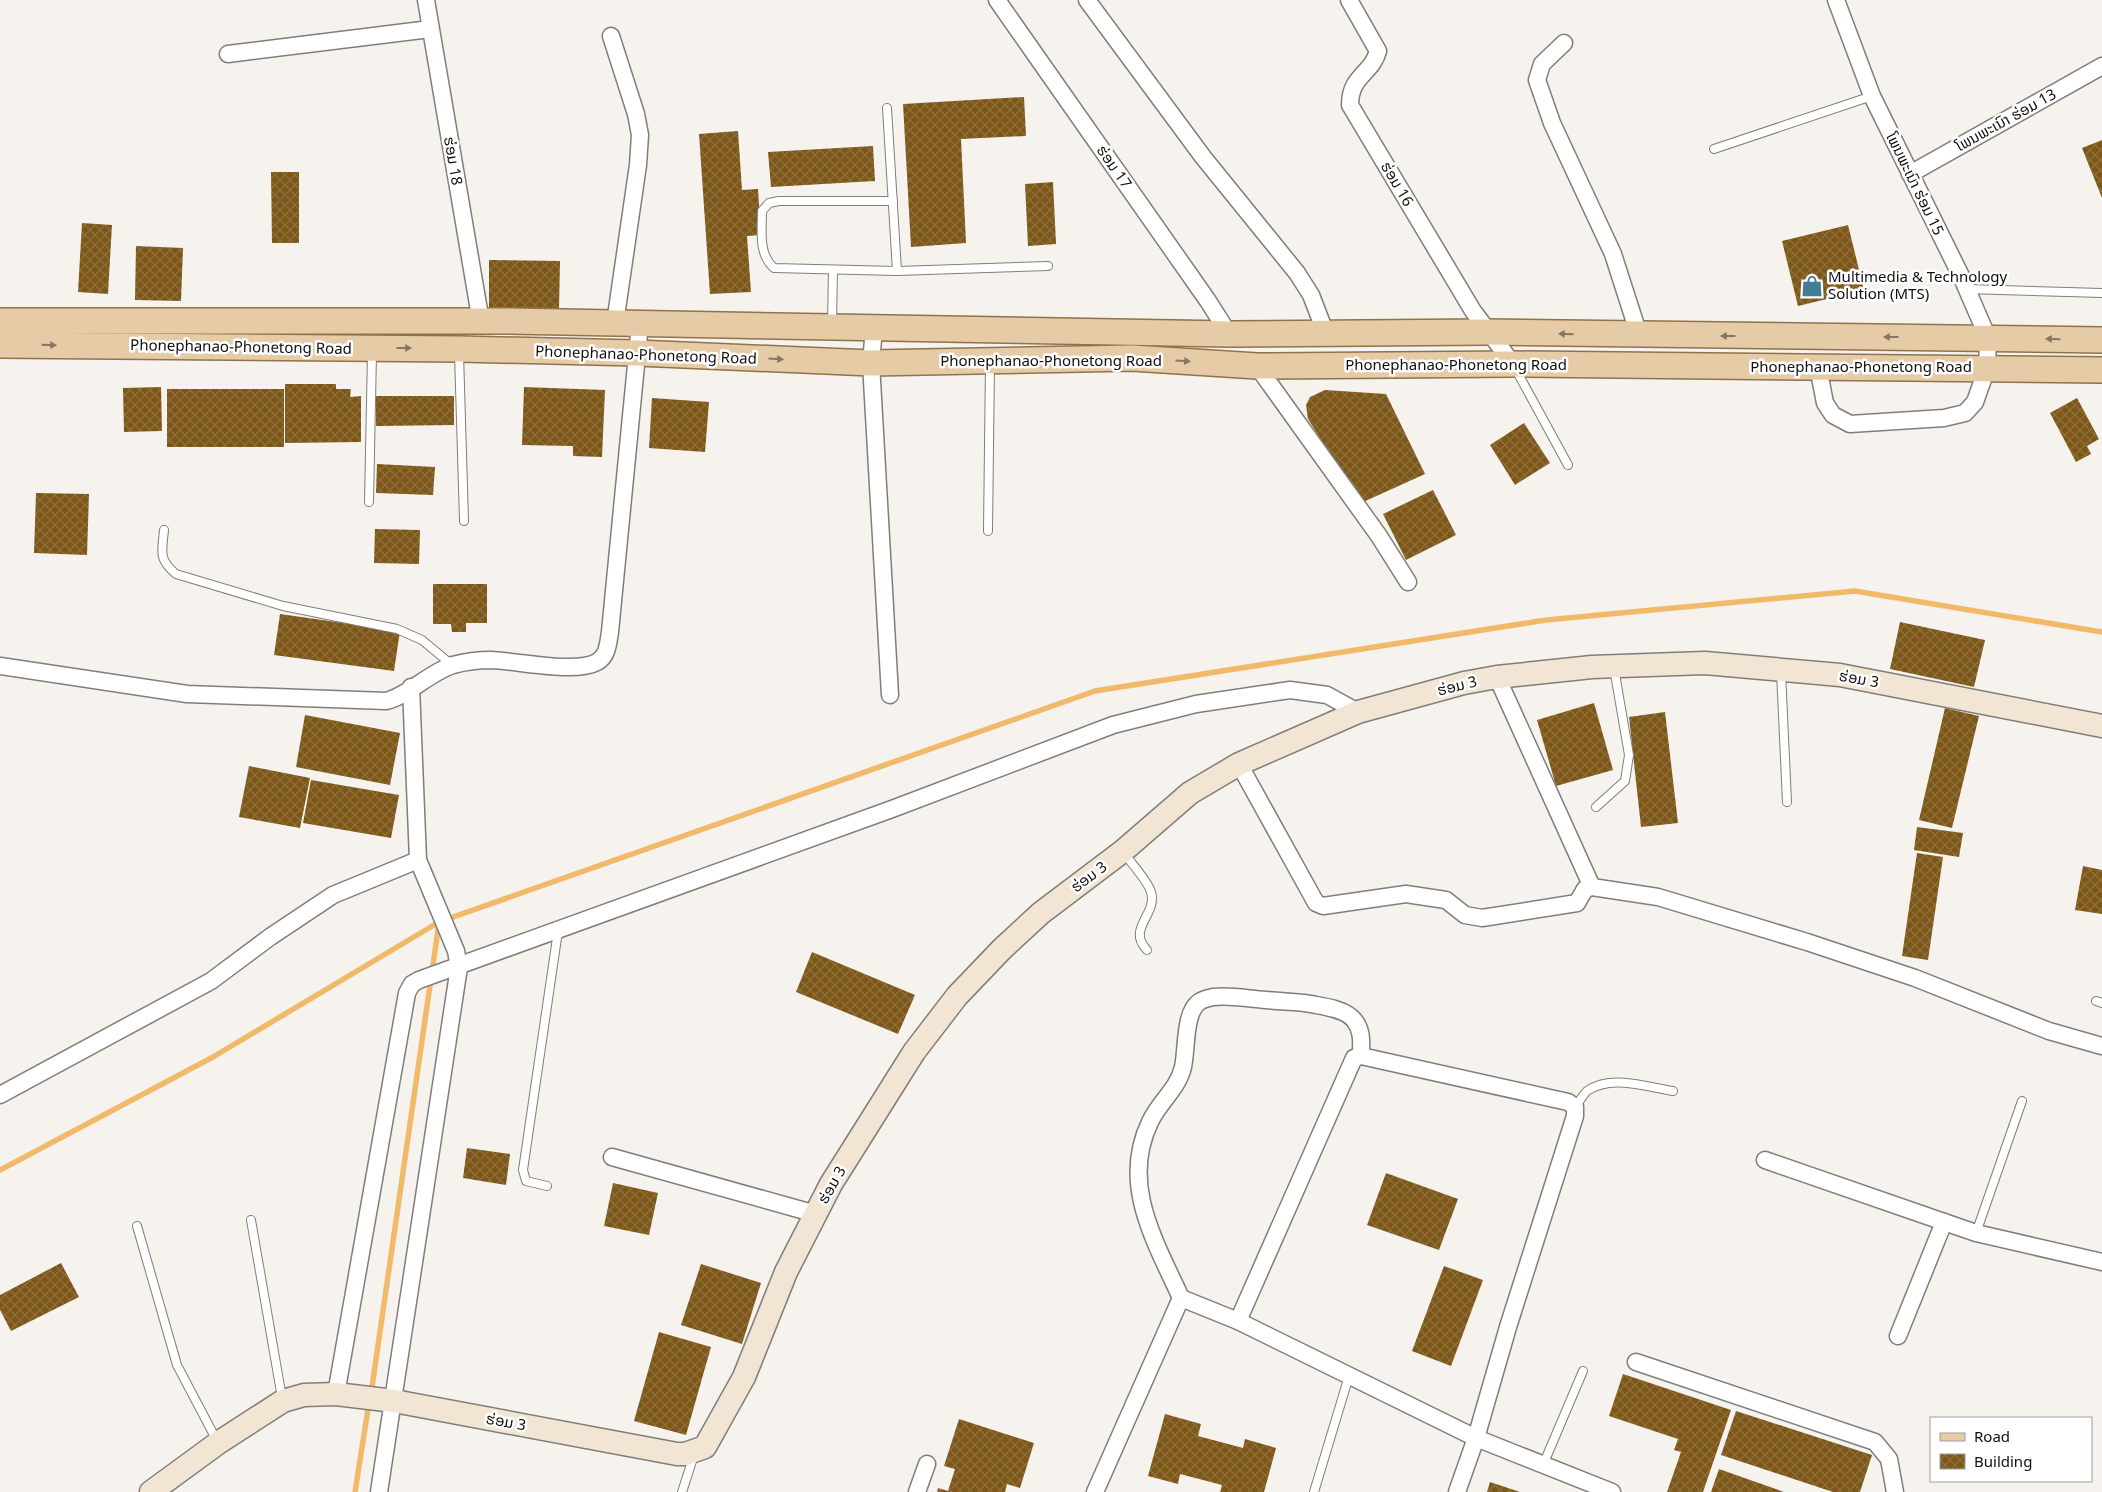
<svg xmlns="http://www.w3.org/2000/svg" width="2102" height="1492" viewBox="0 0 2102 1492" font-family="'Noto Sans','Noto Sans Lao',sans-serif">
	<defs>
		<pattern id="building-cross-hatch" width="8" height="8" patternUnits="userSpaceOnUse" patternTransform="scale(1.25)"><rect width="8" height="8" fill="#7e5717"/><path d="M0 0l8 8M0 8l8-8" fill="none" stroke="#8c6f3f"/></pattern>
	</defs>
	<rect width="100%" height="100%" fill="#f6f2ee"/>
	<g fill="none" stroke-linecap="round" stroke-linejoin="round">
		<g stroke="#f1ba6a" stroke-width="5.5">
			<path d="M 0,1170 L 213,1057 L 439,922 L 1095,691 L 1546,620 L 1855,591 L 2102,632"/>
			<path d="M 371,1394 L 439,923"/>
			<path d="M 355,1492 L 369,1403"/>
		</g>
	</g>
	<g fill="url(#building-cross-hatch)">
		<path d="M 1024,97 L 1026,136 L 961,139 L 966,243 L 911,247 L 903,104 Z"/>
		<path d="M 738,131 L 742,190 L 758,189 L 761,235 L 747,236 L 751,292 L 710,294 L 699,134 Z"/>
		<path d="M 2102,140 L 2102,198 L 2082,148 Z"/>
		<path d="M 873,146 L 875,181 L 771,187 L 768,152 Z"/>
		<path d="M 271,172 L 299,172 L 299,243 L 272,243 Z"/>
		<path d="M 1053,182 L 1056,244 L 1028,246 L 1025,184 Z"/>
		<path d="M 82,223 L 112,225 L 108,294 L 78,292 Z"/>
		<path d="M 1848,225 L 1864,290 L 1798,306 L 1782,241 Z"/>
		<path d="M 136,246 L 183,248 L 181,301 L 135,300 Z"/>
		<path d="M 489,260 L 560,261 L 559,309 L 489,308 Z"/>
		<path d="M 285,384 L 336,384 L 336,389 L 351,389 L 350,397 L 361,396 L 361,442 L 285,443 Z"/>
		<path d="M 161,387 L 162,431 L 124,432 L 123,388 Z"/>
		<path d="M 524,387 L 605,390 L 602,457 L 573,456 L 573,446 L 522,445 Z"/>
		<rect x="167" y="389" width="117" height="58"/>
		<path d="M 1325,390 L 1386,394 L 1425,474 L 1361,503 L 1308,419 L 1306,405 L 1310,397 Z"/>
		<path d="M 376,396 L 454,396 L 454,425 L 376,426 Z"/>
		<path d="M 652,398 L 709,402 L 705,452 L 649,448 Z"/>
		<path d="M 2077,398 L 2099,439 L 2087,446 L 2091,454 L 2076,462 L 2050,413 Z"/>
		<path d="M 1524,423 L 1550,463 L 1515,485 L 1490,445 Z"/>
		<path d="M 377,464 L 435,467 L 433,495 L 376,493 Z"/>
		<path d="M 1433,490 L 1456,535 L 1406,560 L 1383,514 Z"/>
		<path d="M 36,493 L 89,494 L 87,555 L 34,553 Z"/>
		<path d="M 375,529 L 420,530 L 419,564 L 374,563 Z"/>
		<path d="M 433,584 L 487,584 L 487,623 L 466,623 L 466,632 L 452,632 L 451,624 L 433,624 Z"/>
		<path d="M 280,614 L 400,631 L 394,671 L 274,655 Z"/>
		<path d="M 1900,622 L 1985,640 L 1974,687 L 1890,669 Z"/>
		<path d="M 1594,703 L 1613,770 L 1556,786 L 1537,720 Z"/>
		<path d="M 1945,708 L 1979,716 L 1952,828 L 1919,820 Z"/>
		<path d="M 1665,712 L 1678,823 L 1641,827 L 1629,717 Z"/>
		<path d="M 305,715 L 400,733 L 390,785 L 296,767 Z"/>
		<path d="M 249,766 L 310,778 L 300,828 L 239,817 Z"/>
		<path d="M 311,780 L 399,795 L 391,838 L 303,823 Z"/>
		<path d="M 1917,827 L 1963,833 L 1959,857 L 1914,850 Z"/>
		<path d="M 1917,853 L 1943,857 L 1928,960 L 1902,956 Z"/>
		<path d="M 2083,866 L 2102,870 L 2102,914 L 2075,910 Z"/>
		<path d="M 812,952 L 915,995 L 898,1034 L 796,992 Z"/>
		<path d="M 467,1148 L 510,1154 L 506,1185 L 463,1178 Z"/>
		<path d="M 1386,1173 L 1458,1199 L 1439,1250 L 1367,1225 Z"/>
		<path d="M 613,1183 L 658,1193 L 649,1235 L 604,1226 Z"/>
		<path d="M 61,1263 L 79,1297 L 11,1331 L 0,1310 L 0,1295 Z"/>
		<path d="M 701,1264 L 761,1283 L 742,1344 L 681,1325 Z"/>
		<path d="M 1444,1266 L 1483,1280 L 1451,1366 L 1412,1351 Z"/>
		<path d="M 659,1332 L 711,1347 L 686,1435 L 634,1421 Z"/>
		<path d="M 1623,1374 L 1731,1410 L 1703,1492 L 1667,1492 L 1681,1452 L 1674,1450 L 1678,1439 L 1609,1416 Z"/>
		<path d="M 1736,1411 L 1872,1455 L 1860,1492 L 1833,1492 L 1721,1455 Z"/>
		<path d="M 1165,1414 L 1201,1424 L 1198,1436 L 1243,1448 L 1245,1439 L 1276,1448 L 1264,1492 L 1220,1492 L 1222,1485 L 1180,1474 L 1178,1484 L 1148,1476 Z"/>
		<path d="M 959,1419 L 1034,1443 L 1020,1488 L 1007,1484 L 1005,1492 L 937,1492 L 938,1488 L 948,1491 L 955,1469 L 944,1466 Z"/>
		<path d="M 1719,1469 L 1784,1492 L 1711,1492 Z"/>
		<path d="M 1490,1482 L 1520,1492 L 1487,1492 Z"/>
	</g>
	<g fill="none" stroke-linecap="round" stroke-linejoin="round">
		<g stroke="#817e7a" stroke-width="10">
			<g id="lane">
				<path d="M 887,108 L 897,271"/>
				<path d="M 1714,149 L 1872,96"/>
				<path d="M 893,201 L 779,201 L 769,203 L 762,211 C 762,231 758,254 774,268 L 897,271 L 1048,266"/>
				<path d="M 1966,289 L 2102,293"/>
				<path d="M 832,323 L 833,270"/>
				<path d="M 459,353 L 464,521"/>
				<path d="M 1515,368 L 1568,465"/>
				<path d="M 369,502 L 372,353"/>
				<path d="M 164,530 C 162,552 158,559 176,574 L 283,606 L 397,629 L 422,640 L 452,665"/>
				<path d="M 988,531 L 990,363"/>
				<path d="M 1781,672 L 1787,802"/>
				<path d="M 1596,807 L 1625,781 L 1629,755 L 1614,668"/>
				<path d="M 1124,853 C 1131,863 1148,881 1151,892 C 1158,914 1126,929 1147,950"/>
				<path d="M 2096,1001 L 2102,1003"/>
				<path d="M 1575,1107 C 1579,1102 1583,1095 1587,1091 C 1611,1074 1647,1087 1673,1091"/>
				<path d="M 547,1186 L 526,1181 L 523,1170 L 558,931"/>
				<path d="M 251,1220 L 282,1398"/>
				<path d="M 137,1226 L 177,1365 L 217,1441"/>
				<path d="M 1976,1233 L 2022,1101"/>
				<path d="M 1543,1465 L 1583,1371"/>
				<path d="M 682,1492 L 694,1455"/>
				<path d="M 1314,1492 L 1349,1376"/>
			</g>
		</g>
		<g stroke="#817e7a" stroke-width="19">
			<g id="street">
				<path d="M 426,0 L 481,322"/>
				<path d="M 997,0 L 1208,301 L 1229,334"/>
				<path d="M 1087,0 L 1203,157 L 1297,273 L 1311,295 L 1326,334"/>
				<path d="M 1349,0 L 1378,51 C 1372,74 1350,75 1350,105 L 1473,311 L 1513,364"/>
				<path d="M 611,36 L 636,114 L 640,135 L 638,165 L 615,323"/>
				<path d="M 1564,43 L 1542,64 L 1537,80 L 1552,123 L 1613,254 L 1639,335"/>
				<path d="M 228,54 L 430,29"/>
				<path d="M 1910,174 L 2102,66"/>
				<path d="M 874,328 L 871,363 L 890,695"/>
				<path d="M 1257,366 L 1379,536 L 1408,582"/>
				<path d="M 1818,367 L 1825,403 L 1833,415 L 1850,424 L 1944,418 L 1965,413 L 1975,402 L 1987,368 L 1988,338 L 1962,278 L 1872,96 L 1836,0"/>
				<path d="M 0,666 L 187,694 L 386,701 C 408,696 430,672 453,665 C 464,662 479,660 491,660 C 517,661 576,674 597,662 C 608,656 608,643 610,632 L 640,324"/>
				<path d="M 1497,677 L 1592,887"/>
				<path d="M 1239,764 L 1316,903 L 1323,906 L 1406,894 L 1446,900 L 1465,915 L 1482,918 L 1577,903 L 1585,889 L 1592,887 L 1658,897 L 1807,942 L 1915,978 L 2049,1031 L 2102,1046"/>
				<path d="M 1361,1056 C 1361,1043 1363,1031 1354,1020 C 1346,1010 1328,1007 1316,1005 C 1300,1001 1283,1002 1266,1000 C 1249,999 1231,995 1213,997 C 1209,998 1203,999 1199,1002 C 1184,1013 1187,1049 1183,1067 C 1178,1089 1159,1102 1150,1122 C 1120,1184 1155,1241 1181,1298 L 1238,1321 L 1476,1438 L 1612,1492"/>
				<path d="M 0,1095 L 211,981 L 270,937 L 333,895 L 418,860"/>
				<path d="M 612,1157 L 816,1214"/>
				<path d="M 1765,1160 L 1976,1233 L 2102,1262"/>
				<path d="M 1238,1321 L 1354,1058 L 1361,1056 L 1568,1102 L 1575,1107 L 1575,1116 L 1508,1327 L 1476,1438 L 1457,1492"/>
				<path d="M 1898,1336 L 1944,1222"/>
				<path d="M 1636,1362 L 1875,1442 L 1889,1459 L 1895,1492"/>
				<path d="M 336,1394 L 407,993 L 412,984 L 419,980 L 892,809 L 1113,725 L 1196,704 L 1290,690 L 1327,695 L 1358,712"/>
				<path d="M 379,1492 L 459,967 L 456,951 L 418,860 L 411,687"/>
				<path d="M 917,1492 L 927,1464"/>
				<path d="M 1095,1492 L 1181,1298"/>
			</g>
		</g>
		<g stroke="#817e7a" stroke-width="25">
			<path id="secondary" d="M 151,1492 L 218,1443 L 283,1401 L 304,1395 L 336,1394 L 394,1401 L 677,1454 L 685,1454 L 705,1447 L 744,1377 L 786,1272 L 831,1184 L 914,1052 L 957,996 L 1002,949 L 1041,913 L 1123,851 L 1190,793 L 1239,764 L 1358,712 L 1464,683 L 1497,677 L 1592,667 L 1705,663 L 1840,675 L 2102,726"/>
		</g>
		<g stroke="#90734b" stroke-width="28">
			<g id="primary">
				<path d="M 0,321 L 504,321 L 1229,334 L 1487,332 L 2102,340"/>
				<path d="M 0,345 L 459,349 L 637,353 L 871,363 L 1132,358 L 1257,366 L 1513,364 L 2102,370"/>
			</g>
		</g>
		<use href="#lane" stroke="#fff" stroke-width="8"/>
		<use href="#street" stroke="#fff" stroke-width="16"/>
		<use href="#secondary" stroke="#f2e5d3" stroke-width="22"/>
		<use href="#primary" stroke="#e6cba7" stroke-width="25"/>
	</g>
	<defs><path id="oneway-solid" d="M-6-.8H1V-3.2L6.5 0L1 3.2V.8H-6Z" transform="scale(1.25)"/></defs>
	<g fill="#867662">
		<use href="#oneway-solid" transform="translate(1566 334) rotate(-179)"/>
		<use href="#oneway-solid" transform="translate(1728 336) rotate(-180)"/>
		<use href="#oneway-solid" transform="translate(1891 337) rotate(-180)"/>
		<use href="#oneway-solid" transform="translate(2053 339) rotate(-179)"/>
		<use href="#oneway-solid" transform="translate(49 345) rotate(1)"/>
		<use href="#oneway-solid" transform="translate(404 348)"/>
		<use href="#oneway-solid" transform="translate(776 359) rotate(3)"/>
		<use href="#oneway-solid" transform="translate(1183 361) rotate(4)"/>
	</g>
	<defs>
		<g id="shop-bare" transform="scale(1.725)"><path d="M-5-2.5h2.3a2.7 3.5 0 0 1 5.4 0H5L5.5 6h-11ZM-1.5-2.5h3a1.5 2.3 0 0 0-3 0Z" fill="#417e95" stroke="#fff" stroke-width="2.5" paint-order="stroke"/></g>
	</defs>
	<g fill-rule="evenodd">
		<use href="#shop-bare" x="1812" y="286"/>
	</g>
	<g text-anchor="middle" stroke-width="5" stroke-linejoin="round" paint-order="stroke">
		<g font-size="15" fill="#100f0e" stroke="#fff">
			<text transform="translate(2006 120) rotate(-29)" y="5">ໂພນພະເນົາ ຮ່ອມ 13</text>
			<text transform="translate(453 161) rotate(80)" y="5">ຮ່ອມ 18</text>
			<text transform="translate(1114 167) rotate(55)" y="5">ຮ່ອມ 17</text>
			<text transform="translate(1397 184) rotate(59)" y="5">ຮ່ອມ 16</text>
			<text transform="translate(1915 184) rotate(64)" y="5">ໂພນພະເນົາ ຮ່ອມ 15</text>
			<text transform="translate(241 347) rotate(1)" y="5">Phonephanao-Phonetong Road</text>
			<text transform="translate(646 355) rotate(2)" y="5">Phonephanao-Phonetong Road</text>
			<text x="1051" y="366">Phonephanao-Phonetong Road</text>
			<text x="1456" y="370">Phonephanao-Phonetong Road</text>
			<text x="1861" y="372">Phonephanao-Phonetong Road</text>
			<text transform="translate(1859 679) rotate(10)" y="5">ຮ່ອມ 3</text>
			<text transform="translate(1457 686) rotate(-14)" y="5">ຮ່ອມ 3</text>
			<text transform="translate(1089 877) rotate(-37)" y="5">ຮ່ອມ 3</text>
			<text transform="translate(832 1185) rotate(-60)" y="5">ຮ່ອມ 3</text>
			<text transform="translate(506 1422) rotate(10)" y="5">ຮ່ອມ 3</text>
		</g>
		<g font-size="15" fill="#100f0e" stroke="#fff" text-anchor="start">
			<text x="1828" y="282">Multimedia &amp; Technology<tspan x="1828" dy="17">Solution (MTS)</tspan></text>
		</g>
	</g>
	<rect x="1930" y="1417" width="162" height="65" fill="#ffffff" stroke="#9f9f9f"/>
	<rect x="1940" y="1433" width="25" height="8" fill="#e6cba7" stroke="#9f9f9f"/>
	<text x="1974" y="1442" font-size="15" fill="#100f0e">Road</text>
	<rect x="1940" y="1454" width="25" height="15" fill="url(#building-cross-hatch)" stroke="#9f9f9f"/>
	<text x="1974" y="1467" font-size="15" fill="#100f0e">Building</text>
</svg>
